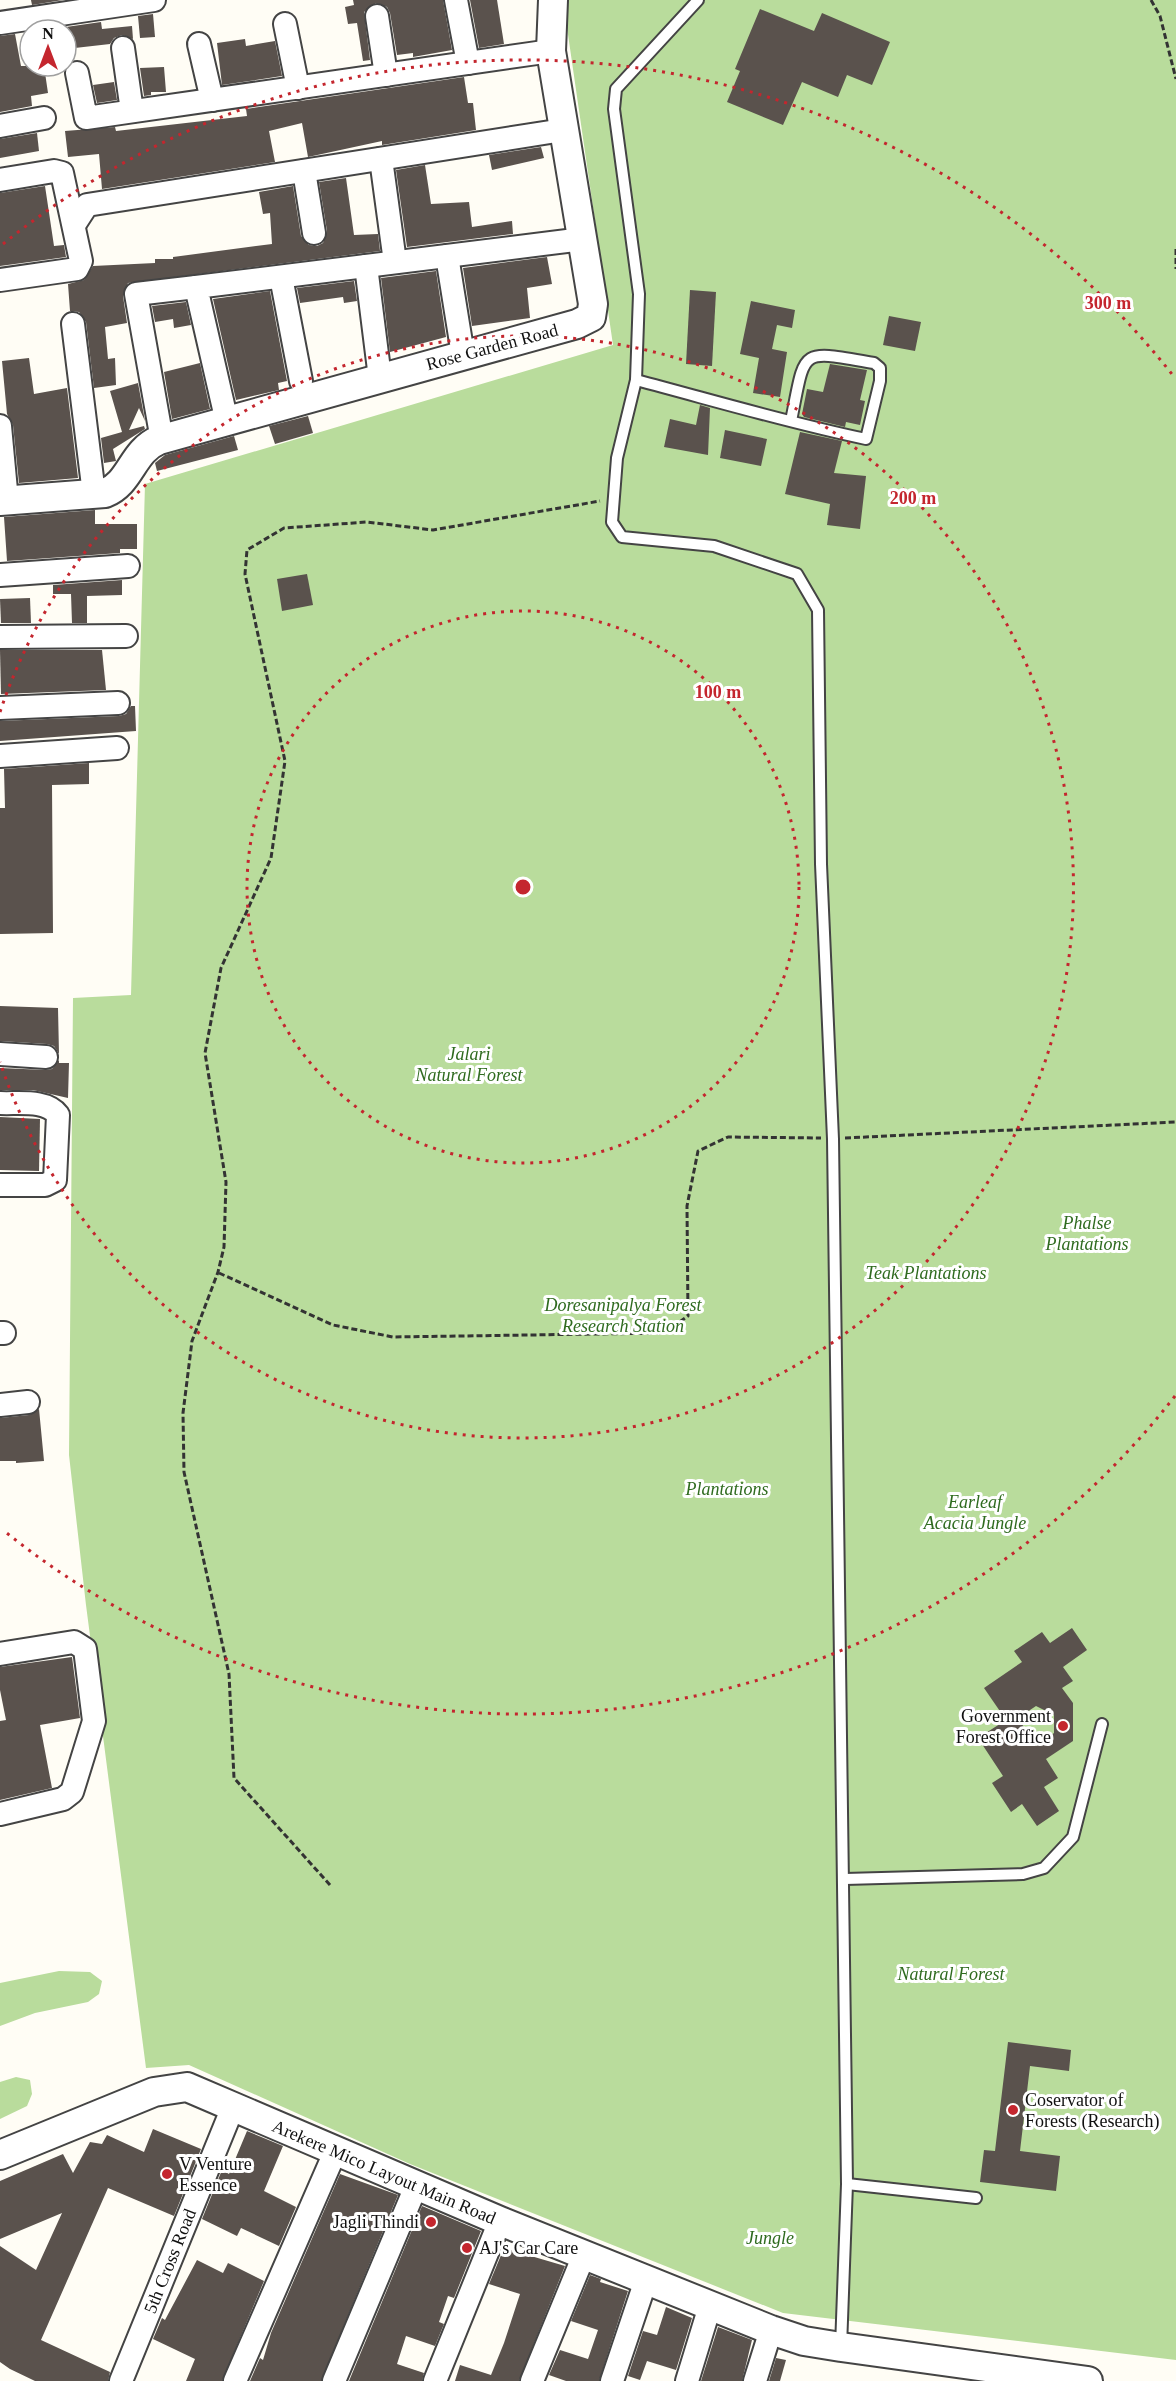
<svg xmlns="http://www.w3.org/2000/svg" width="1176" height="2381" viewBox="0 0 1176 2381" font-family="Georgia,serif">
	<rect width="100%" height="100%" fill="#fffdf5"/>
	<g fill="#b9dc9c">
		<path d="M 563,0 L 1176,0 L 1176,2360 L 783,2313 L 410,2164 L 189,2065 L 146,2068 L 86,1605 L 69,1455 L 73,998 L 131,995 L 145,484 L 613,345 Z"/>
		<path d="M 59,1971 L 90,1972 L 102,1981 L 99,1994 L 88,2002 L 35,2013 L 0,2026 L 0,1983 Z"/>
		<path d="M 16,2077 L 30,2080 L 32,2094 L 27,2106 L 0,2119 L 0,2082 Z"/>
	</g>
	<g fill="#5a524d" fill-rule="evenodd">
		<path d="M 31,0 L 63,0 L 32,5 Z"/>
		<path d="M 353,0 L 443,0 L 452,50 L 413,57 L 413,53 L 397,55 L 390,13 L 387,7 L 376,3 L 364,12 L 370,60 L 363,61 L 357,23 L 348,24 L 345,7 L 354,5 Z"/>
		<path d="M 470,0 L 497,0 L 504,44 L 479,48 Z"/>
		<path d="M 760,9 L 814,31 L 822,13 L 890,42 L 872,85 L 847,75 L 838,97 L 802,82 L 783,125 L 727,102 L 740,71 L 735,69 Z"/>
		<path d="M 153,14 L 155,37 L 140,38 L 138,16 Z"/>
		<path d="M 101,22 L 102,29 L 132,26 L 133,39 L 122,35 L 114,38 L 110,44 L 66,49 L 66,30 L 45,30 Z"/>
		<path d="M 15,34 L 21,66 L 44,66 L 48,93 L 31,96 L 32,106 L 0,112 L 0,36 Z"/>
		<path d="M 245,39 L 246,46 L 275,41 L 282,76 L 222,85 L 217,43 Z"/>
		<path d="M 164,67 L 166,92 L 151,92 L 151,95 L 144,96 L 140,68 Z"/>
		<path d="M 464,77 L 468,103 L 473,103 L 476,130 L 382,145 L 382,141 L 308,157 L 302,123 L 269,131 L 275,162 L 102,189 L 99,154 L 68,157 L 65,131 L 115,127 L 116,131 L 247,116 L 246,109 Z"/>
		<path d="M 114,82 L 117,100 L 97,103 L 93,85 Z"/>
		<path d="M 37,133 L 39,151 L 0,158 L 0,139 Z"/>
		<path d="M 541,147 L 544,158 L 492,170 L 489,155 Z"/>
		<path d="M 425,165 L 431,204 L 469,202 L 472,227 L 512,221 L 513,234 L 407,247 L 396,170 Z"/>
		<path d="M 346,178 L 354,235 L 378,234 L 380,251 L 128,283 L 123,296 L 127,323 L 105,327 L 108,359 L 115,358 L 116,385 L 94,388 L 86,322 L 79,312 L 70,311 L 68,284 L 84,280 L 93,266 L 155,263 L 155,259 L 173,259 L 173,257 L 272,244 L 270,213 L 263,214 L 259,192 L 293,186 L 301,236 L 309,245 L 317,246 L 323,243 L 327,231 L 319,182 Z"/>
		<path d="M 45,186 L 54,246 L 64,245 L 66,257 L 0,266 L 0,193 Z"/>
		<path d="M 547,257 L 552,284 L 527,288 L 530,318 L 472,326 L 463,268 Z"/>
		<path d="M 436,271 L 446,337 L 390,352 L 381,278 Z"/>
		<path d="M 354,281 L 357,301 L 344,303 L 343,297 L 300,303 L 297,288 Z"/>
		<path d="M 690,290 L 716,292 L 712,366 L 686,364 Z"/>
		<path d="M 270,291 L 287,381 L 278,383 L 279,390 L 236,400 L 213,299 Z"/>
		<path d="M 751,301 L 795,310 L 792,328 L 777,325 L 772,349 L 787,352 L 780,397 L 753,393 L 759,358 L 740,354 Z"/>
		<path d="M 186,302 L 191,325 L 174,328 L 173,319 L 155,322 L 152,306 Z"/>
		<path d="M 889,316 L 921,322 L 915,351 L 883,345 Z"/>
		<path d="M 29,358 L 34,394 L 67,388 L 78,478 L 19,483 L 13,425 L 7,414 L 2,361 Z"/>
		<path d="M 200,363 L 210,409 L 172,419 L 164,372 Z"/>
		<path d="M 830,364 L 867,370 L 860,400 L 865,401 L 860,425 L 846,422 L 845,427 L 804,417 L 802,414 L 807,389 L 823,392 Z"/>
		<path d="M 138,383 L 145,421 L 139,408 L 129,430 L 144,426 L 145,429 L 113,449 L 116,461 L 104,463 L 101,438 L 122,432 L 110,391 Z"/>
		<path d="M 700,405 L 710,408 L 708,455 L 664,447 L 670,419 L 696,425 Z"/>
		<path d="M 308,416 L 313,433 L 275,444 L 269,426 Z"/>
		<path d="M 725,430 L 767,439 L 761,466 L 720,458 Z"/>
		<path d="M 800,432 L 842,441 L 834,473 L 866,476 L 860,529 L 827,525 L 830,504 L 785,494 Z"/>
		<path d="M 234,436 L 238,450 L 157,471 L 155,463 L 165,455 Z"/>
		<path d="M 95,510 L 95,524 L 137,524 L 137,549 L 120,549 L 120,553 L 7,561 L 4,517 Z"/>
		<path d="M 307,574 L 313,605 L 282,611 L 277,579 Z"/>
		<path d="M 122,580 L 122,595 L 87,596 L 87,623 L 72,623 L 71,594 L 53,594 L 53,585 Z"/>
		<path d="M 30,598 L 31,623 L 1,623 L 0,599 Z"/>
		<path d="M 0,650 L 102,650 L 106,690 L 1,694 Z"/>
		<path d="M 131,706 L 135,706 L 136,731 L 0,741 L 0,721 L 119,716 L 126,714 Z"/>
		<path d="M 89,763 L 89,784 L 52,785 L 53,933 L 0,934 L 0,808 L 5,808 L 4,769 Z"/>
		<path d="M 0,1006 L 58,1008 L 59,1054 L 54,1046 L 47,1044 L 0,1041 Z"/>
		<path d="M 59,1060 L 59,1063 L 69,1063 L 68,1098 L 33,1090 L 0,1090 L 0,1068 L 46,1070 L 52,1069 Z"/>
		<path d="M 0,1117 L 40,1119 L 39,1171 L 0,1170 Z"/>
		<path d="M 39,1409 L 44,1461 L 16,1463 L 16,1461 L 0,1461 L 0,1418 L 29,1415 Z"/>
		<path d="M 1072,1628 L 1087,1650 L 1063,1667 L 1073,1681 L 1062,1688 L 1073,1703 L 1073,1741 L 1046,1759 L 1058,1778 L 1044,1787 L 1059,1811 L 1037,1826 L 1022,1804 L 1011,1812 L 992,1783 L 1003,1776 L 978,1738 L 1006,1720 L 984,1688 L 1022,1662 L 1014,1651 L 1042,1632 L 1050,1643 ZM 1036,1706 L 1054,1715 L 1054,1733 L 1036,1746 L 1018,1718 Z"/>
		<path d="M 72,1657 L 80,1718 L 40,1725 L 52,1788 L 0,1800 L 0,1721 L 6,1720 L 0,1690 L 0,1667 Z"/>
		<path d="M 1008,2042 L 1071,2050 L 1069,2071 L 1030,2066 L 1020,2151 L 1060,2156 L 1056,2191 L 980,2182 L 984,2150 L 995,2151 Z"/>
		<path d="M 153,2129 L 201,2149 L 174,2216 L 108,2188 L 41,2340 L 110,2372 L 108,2381 L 35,2381 L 10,2369 L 0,2362 L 0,2246 L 36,2270 L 62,2213 L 0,2239 L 0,2181 L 63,2154 L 73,2173 L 90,2142 L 102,2144 L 107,2135 L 144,2152 Z"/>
		<path d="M 247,2131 L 283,2146 L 264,2191 L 296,2207 L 279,2246 L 241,2228 L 237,2236 L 202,2219 L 222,2170 L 229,2174 Z"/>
		<path d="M 340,2174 L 398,2195 L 321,2381 L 250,2381 L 260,2358 L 263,2360 L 271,2333 Z"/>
		<path d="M 422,2206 L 481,2231 L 454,2298 L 448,2296 L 439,2322 L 444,2324 L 435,2346 L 406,2336 L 397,2364 L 424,2373 L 422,2381 L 349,2381 Z"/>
		<path d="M 504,2248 L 565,2266 L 519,2381 L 455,2381 L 460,2365 L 491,2375 L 504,2343 L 520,2294 L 489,2284 Z"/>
		<path d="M 197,2260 L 223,2273 L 228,2263 L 264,2281 L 222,2381 L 186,2381 L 195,2359 L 153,2339 L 162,2318 L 165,2320 Z"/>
		<path d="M 590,2275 L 601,2279 L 600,2282 L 628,2291 L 599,2381 L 566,2381 L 549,2375 L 560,2350 L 588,2359 L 598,2330 L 571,2321 Z"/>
		<path d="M 666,2307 L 692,2318 L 676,2370 L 647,2361 L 640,2380 L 628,2376 L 643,2331 L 657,2335 Z"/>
		<path d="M 718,2327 L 752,2340 L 742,2381 L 701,2381 Z"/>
		<path d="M 776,2358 L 786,2360 L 780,2381 L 769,2381 Z"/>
	</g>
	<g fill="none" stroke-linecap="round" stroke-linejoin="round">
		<g stroke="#444" stroke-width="14">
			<g id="service">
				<path d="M 698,0 L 616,89 L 614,109 L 639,294 L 636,380 L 617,458 L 612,522 L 622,537 L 714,546 L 797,574 L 818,610 L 821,864 L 833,1139 L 847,2184 L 841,2347"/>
				<path d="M 636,380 C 712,400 789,423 866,439 L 880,381 L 880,368 L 874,363 C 798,350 806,347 791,421"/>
				<path d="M 845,1879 L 1023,1874 L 1044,1868 L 1073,1837 L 1102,1724"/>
				<path d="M 847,2184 L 976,2198"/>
			</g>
		</g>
		<g stroke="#444" stroke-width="26">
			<g id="minor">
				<path d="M 456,0 L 468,63"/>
				<path d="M 377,16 L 386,75"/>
				<path d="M 0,23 L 154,0"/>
				<path d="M 285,24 L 298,88"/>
				<path d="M 199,44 L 212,100"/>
				<path d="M 123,48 L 132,111"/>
				<path d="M 77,73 L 86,118 L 551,51"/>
				<path d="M 0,126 L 44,118"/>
				<path d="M 381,159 L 395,262"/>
				<path d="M 304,171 L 314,233"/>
				<path d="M 0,180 L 54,171 L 62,173 L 81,261 L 77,269 L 0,280"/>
				<path d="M 74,225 L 87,205 L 563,130"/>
				<path d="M 447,256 L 463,355"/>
				<path d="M 366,266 L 380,378"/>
				<path d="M 281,277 L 301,381"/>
				<path d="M 73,324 L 94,494"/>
				<path d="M 227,422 L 196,287 L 583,239"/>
				<path d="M 0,426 L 7,501"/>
				<path d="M 162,440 L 136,294 L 196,287"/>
				<path d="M 0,575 L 128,566"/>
				<path d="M 0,637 L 126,636"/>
				<path d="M 0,708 L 118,703"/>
				<path d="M 0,756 L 117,748"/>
				<path d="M 0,1054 L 46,1057"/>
				<path d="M 0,1103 C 18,1104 46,1099 58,1115 L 55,1180 L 45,1185 L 0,1185"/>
				<path d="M 0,1333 L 4,1333"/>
				<path d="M 0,1405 L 28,1402"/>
				<path d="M 0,1654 L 74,1642 L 85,1649 L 94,1721 L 72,1792 L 63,1799 L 0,1814"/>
				<path d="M 121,2381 L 233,2107"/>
				<path d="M 235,2381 L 336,2150"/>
				<path d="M 334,2381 L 417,2184"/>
				<path d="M 435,2381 L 500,2221"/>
				<path d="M 532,2381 L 584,2255"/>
				<path d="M 612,2381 L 646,2280"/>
				<path d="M 687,2381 L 710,2306"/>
				<path d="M 755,2381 L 771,2330"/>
			</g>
		</g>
		<g stroke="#444" stroke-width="32">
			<g id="tertiary">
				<path d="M 0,501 L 105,493 C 131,483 132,451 159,440 L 577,324 L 591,317 L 593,304 L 551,51 L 553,0"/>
				<path d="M 0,2155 L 154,2092 L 187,2087 L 500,2221 L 771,2330 L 804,2341 L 841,2347 L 1088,2381"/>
			</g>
		</g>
		<g stroke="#333" stroke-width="3" stroke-dasharray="6 3" stroke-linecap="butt">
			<path d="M 1151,0 L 1160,16 L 1176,79"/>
			<path d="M 1176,249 L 1176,269"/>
			<path d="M 845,1138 L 1176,1122"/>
			<path d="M 219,1273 L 333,1325 L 393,1337 L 664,1333 L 688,1316 L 687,1206 L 698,1151 L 728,1137 L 821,1138"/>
			<path d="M 330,1885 L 234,1778 L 229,1674 L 184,1472 L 183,1413 L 192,1341 L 218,1272 L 224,1247 L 226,1182 L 205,1053 L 221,968 L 271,858 L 285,761 L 245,574 L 247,550 L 284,528 L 367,522 L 433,530 L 600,501"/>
		</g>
		<use href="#service" stroke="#fff" stroke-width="10"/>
		<use href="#minor" stroke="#fff" stroke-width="22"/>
		<use href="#tertiary" stroke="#fff" stroke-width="28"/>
	</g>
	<g fill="none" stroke="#c4262e" stroke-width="3" stroke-dasharray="3 6">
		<circle cx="523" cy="887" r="276"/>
		<path d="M0 712A551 551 0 1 1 0 1062"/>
		<path d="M1175 1396A827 827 0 0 1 3 1530M3 244A827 827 0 0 1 1175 378"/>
	</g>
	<g fill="#c4262e" stroke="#fff" stroke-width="2">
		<circle cx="1063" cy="1726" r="6"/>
		<circle cx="1013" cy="2110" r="6"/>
		<circle cx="167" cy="2174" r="6"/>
		<circle cx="431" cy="2222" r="6"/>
		<circle cx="467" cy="2248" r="6"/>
	</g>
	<g text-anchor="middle" stroke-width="6" stroke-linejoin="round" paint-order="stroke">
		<g font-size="18" fill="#111" stroke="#fff">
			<text transform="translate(492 347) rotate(-15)" y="6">Rose Garden Road</text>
			<text transform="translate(384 2172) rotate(23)" y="6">Arekere Mico Layout Main Road</text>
			<text transform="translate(170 2261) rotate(-68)" y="6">5th Cross Road</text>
		</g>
		<g font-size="18" font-style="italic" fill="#2f6b1f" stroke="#fff">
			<text x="469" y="1060">Jalari<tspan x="469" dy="21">Natural Forest</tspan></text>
			<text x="1087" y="1229">Phalse<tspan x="1087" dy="21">Plantations</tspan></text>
			<text x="926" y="1279">Teak Plantations</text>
			<text x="623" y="1311">Doresanipalya Forest<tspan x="623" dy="21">Research Station</tspan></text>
			<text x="727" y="1495">Plantations</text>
			<text x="975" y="1508">Earleaf<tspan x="975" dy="21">Acacia Jungle</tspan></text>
			<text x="951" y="1980">Natural Forest</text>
			<text x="770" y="2244">Jungle</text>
		</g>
		<g font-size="18" fill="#111" stroke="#fff" text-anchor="start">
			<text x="1051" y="1722" text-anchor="end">Government<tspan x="1051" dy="21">Forest Office</tspan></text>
			<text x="1025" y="2106">Coservator of<tspan x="1025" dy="21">Forests (Research)</tspan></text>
			<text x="179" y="2170">V Venture<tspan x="179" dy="21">Essence</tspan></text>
			<text x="419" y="2228" text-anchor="end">Jagli Thindi</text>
			<text x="479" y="2254">AJ's Car Care</text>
		</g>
	</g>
	<circle cx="523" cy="887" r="9" fill="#c4262e" stroke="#fff" stroke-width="3"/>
	<g font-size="18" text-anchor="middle" font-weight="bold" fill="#c4262e" stroke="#fff" stroke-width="6" stroke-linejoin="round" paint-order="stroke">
		<text x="1108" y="309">300 m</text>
		<text x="913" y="504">200 m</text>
		<text x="718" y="698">100 m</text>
	</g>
	<g transform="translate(48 48)"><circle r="28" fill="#ffffff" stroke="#a0a0a0" stroke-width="1.5"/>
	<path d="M0-4.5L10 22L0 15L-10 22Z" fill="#c4262e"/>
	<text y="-9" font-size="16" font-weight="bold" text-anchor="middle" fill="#111111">N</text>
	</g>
</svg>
